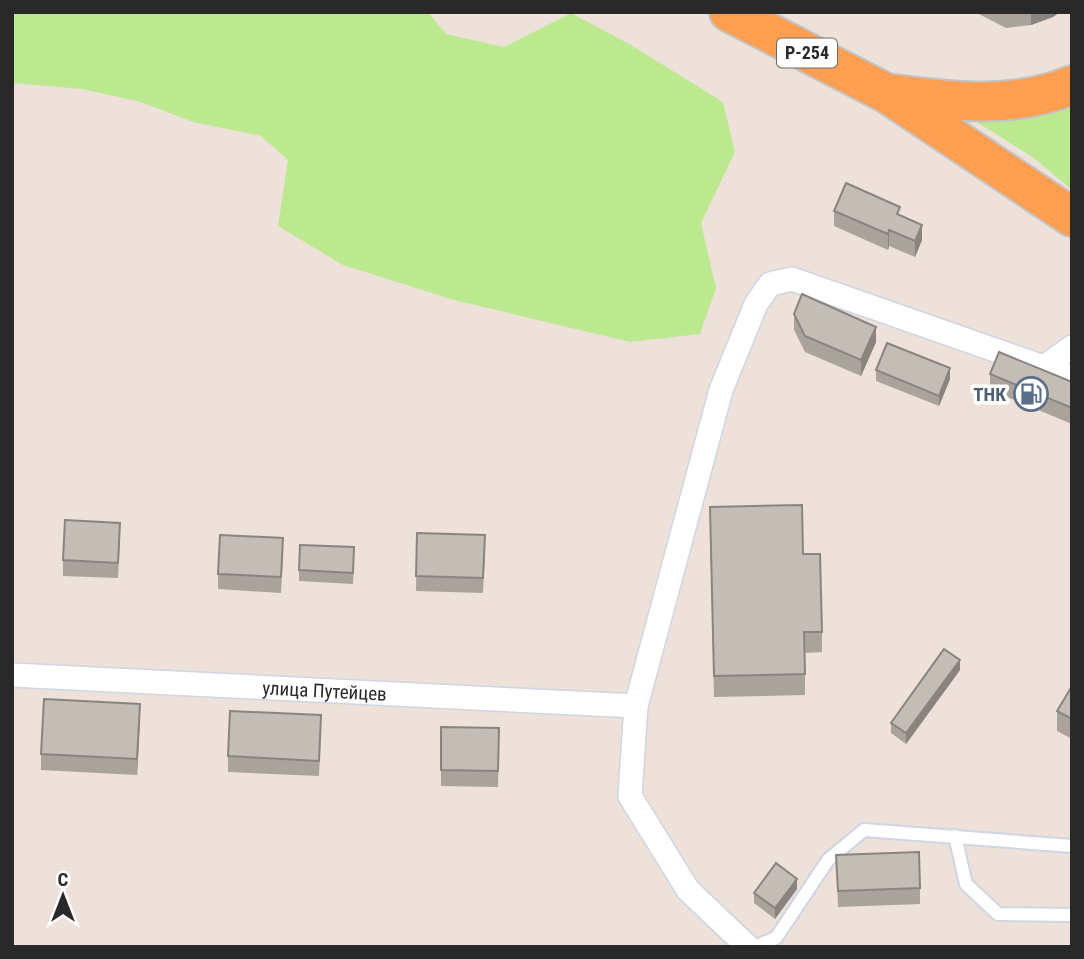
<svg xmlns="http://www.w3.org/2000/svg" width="1084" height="959" viewBox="0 0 1084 959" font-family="'Roboto Condensed',sans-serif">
	<rect width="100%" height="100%" fill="#ede1d9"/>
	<g fill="#bce990">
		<path d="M 12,12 L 428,12 L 446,34 L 504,47 L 571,13 L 631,45 L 723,102 L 735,152 L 701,223 L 716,288 L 700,334 L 630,342 L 454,300 L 343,265 L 278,226 L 288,160 L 261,136 L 193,122 L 141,102 L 82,89 L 12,83 Z"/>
		<path d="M 1072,100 L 1072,190 L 1034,158 L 961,112 Z"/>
	</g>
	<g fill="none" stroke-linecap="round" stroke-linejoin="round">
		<g stroke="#ced6e4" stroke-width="16">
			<g id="service">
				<path d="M 955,836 L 966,884 L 998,914 L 1072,915"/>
				<path d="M 754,947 L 776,938 L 828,860 L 864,830 L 1072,846"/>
			</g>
		</g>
		<g stroke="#ced6e4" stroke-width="26">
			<g id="minor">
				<path d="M 1044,367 L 1072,347"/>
				<path id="s1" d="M 12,675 L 636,706"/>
				<path d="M 748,947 L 688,890 L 630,796 L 636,706 L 721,390 L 756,304 L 770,284 L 792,279 L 1072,377"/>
			</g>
		</g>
		<g stroke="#c3c3c3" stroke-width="42">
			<g id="trunk">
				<path d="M 729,12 L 886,93 L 1072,217"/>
				<path d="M 895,94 C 954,102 1015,109 1072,85"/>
			</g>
		</g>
		<use href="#service" stroke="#fff" stroke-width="12"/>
		<use href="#minor" stroke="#fff" stroke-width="23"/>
		<use href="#trunk" stroke="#fe9e50" stroke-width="38"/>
	</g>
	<g fill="#a9a39c">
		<path d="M 975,12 L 1060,12 L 1053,17 L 1031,25 L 1006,28 Z"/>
		<path d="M 834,211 L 900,215 L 922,240 L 915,257 L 889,246 L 888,250 L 834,226 Z"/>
		<path d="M 794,314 L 876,342 L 861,376 L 805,352 L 794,330 Z"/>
		<path d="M 876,370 L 950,379 L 939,406 L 876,381 Z"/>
		<path d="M 990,374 L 1072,382 L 1072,424 L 990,390 Z"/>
		<path d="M 710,528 L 803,554 L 822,632 L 822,652 L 805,653 L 805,695 L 714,697 Z"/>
		<path d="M 417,533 L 485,551 L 483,593 L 416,591 Z"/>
		<path d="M 120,539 L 118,578 L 63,576 L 63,560 Z"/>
		<path d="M 283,554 L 281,593 L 218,589 L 218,574 Z"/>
		<path d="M 354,558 L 353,584 L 299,581 L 299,570 Z"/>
		<path d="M 960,670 L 906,744 L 891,733 L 891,723 Z"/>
		<path d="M 1072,686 L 1072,739 L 1057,731 L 1057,711 Z"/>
		<path d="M 140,719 L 137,775 L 41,770 L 41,754 Z"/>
		<path d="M 441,727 L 499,728 L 498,787 L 441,786 Z"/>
		<path d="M 321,731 L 319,776 L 228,772 L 228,756 Z"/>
		<path d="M 836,855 L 920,888 L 920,904 L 838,907 Z"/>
		<path d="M 797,889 L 775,919 L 754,903 L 754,893 Z"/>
	</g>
	<g fill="#89847f">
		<path d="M 1031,12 L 1060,12 L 1053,17 L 1031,25 Z"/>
		<path d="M 922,225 L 922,240 L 915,257 L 915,241 Z"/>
		<path d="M 889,230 L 889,246 L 888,250 L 888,234 Z"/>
		<path d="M 876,327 L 876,342 L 861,376 L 861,360 Z"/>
		<path d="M 950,368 L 950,379 L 939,406 L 939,396 Z"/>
		<path d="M 960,660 L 960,670 L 906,744 L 906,733 Z"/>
		<path d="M 140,704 L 140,719 L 137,775 L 137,759 Z"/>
		<path d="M 797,879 L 797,889 L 775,919 L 775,908 Z"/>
	</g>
	<g fill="#c4bdb5" stroke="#89847f" stroke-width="2">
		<path d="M 846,183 L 900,207 L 897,214 L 922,225 L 915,241 L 889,230 L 888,234 L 834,211 Z"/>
		<path d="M 802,294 L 876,327 L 861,360 L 805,336 L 794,314 Z"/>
		<path d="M 887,343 L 950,368 L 939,396 L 876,370 Z"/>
		<path d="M 999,352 L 1072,382 L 1072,408 L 990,374 Z"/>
		<path d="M 802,505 L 803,554 L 820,554 L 822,632 L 804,632 L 805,674 L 714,676 L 710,507 Z"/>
		<path d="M 65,520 L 120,523 L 118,563 L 63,560 Z"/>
		<path d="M 417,533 L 485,535 L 483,578 L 416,576 Z"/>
		<path d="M 220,535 L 283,538 L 281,577 L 218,574 Z"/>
		<path d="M 300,545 L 354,547 L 353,573 L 299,570 Z"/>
		<path d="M 944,649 L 960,660 L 906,733 L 891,723 Z"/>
		<path d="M 1072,686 L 1072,719 L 1057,711 Z"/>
		<path d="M 44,699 L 140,704 L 137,759 L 41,754 Z"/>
		<path d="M 230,711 L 321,715 L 319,761 L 228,756 Z"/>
		<path d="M 441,727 L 499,728 L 498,771 L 441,770 Z"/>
		<path d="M 919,852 L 920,888 L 838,891 L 836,855 Z"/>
		<path d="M 776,863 L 797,879 L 775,908 L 754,893 Z"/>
	</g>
	<defs>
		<g id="fuel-ring" transform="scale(1.75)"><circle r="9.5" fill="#fff" stroke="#5c6f8a" stroke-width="1.5"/><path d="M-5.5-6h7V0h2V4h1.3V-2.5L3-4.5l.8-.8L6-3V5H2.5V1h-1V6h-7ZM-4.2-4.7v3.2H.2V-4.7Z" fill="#5c6f8a"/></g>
	</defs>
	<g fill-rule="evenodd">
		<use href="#fuel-ring" x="1031" y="394"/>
	</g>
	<g text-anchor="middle" stroke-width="7" stroke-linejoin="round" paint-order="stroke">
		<rect fill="#fff" stroke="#696969" stroke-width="2" x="777" y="38.5" width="60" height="29" rx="5"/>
		<g font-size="18" font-weight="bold" fill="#292929">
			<text x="807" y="59">Р-254</text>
		</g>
		<g font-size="19" font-weight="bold" fill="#4e5e75" stroke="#fff" text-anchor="end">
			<text x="1006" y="401">ТНК</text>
		</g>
		<g font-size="19" fill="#292929" stroke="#fff">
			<text dy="7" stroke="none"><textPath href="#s1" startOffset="313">улица Путейцев</textPath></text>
		</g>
	</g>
	<rect width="1084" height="959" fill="none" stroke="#292929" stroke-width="28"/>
	<g transform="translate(63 896)" stroke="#ffffff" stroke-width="5" paint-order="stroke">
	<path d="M0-5L12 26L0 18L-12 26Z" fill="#292929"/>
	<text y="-10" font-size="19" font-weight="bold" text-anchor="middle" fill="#292929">С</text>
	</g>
</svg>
